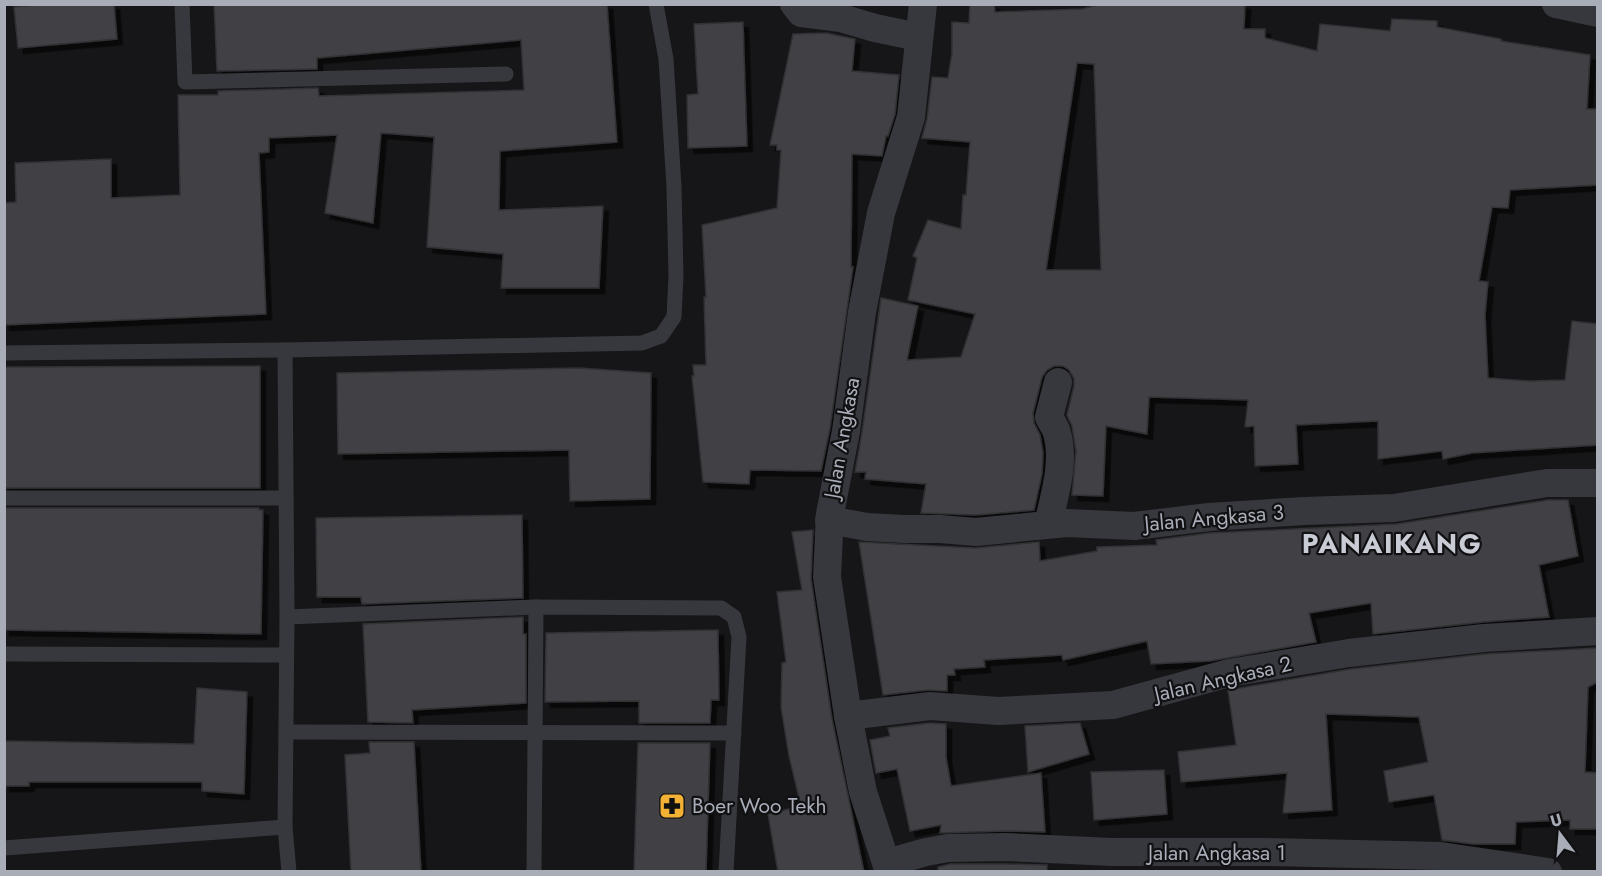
<svg xmlns="http://www.w3.org/2000/svg" width="1602" height="876" viewBox="0 0 1602 876" font-family="Jost,sans-serif">
	<defs>
		<filter id="shadow"><feDropShadow dx="5.5" dy="5.5" stdDeviation="0" flood-color="#0009"/></filter>
	</defs>
	<rect width="100%" height="100%" fill="#161618"/>
	<g fill="#404145" stroke="#303034" stroke-width="1.5" fill-rule="evenodd" filter="url(#shadow)">
		<path d="M 47,4 L 114,4 L 117,39 L 18,48 L 14,7 Z"/>
		<path d="M 214,4 L 607,4 L 617,142 L 500,151 L 499,210 L 603,206 L 599,288 L 501,288 L 503,254 L 427,247 L 434,137 L 381,133 L 373,223 L 325,213 L 337,135 L 269,138 L 269,152 L 259,153 L 266,314 L 4,325 L 4,203 L 16,202 L 15,163 L 111,159 L 111,198 L 180,195 L 178,95 L 218,95 L 218,91 L 318,88 L 319,96 L 524,90 L 521,40 L 317,58 L 317,69 L 217,71 Z"/>
		<path d="M 970,4 L 994,4 L 995,12 L 1082,9 L 1101,4 L 1245,4 L 1244,29 L 1265,29 L 1265,38 L 1317,51 L 1320,24 L 1390,31 L 1392,19 L 1437,21 L 1437,27 L 1501,39 L 1501,41 L 1590,55 L 1587,109 L 1598,109 L 1597,185 L 1510,190 L 1508,208 L 1492,207 L 1479,281 L 1488,282 L 1485,315 L 1488,378 L 1530,381 L 1565,380 L 1572,321 L 1598,324 L 1598,445 L 1472,453 L 1443,459 L 1442,451 L 1378,459 L 1378,421 L 1296,425 L 1298,464 L 1255,466 L 1254,426 L 1245,427 L 1248,400 L 1149,397 L 1147,434 L 1106,426 L 1103,496 L 1072,495 L 1076,451 L 1072,426 L 1067,415 L 1074,386 L 1074,378 L 1069,370 L 1063,366 L 1054,366 L 1047,370 L 1042,377 L 1033,413 L 1034,423 L 1040,435 L 1043,453 L 1042,474 L 1034,510 L 976,515 L 921,513 L 926,484 L 865,479 L 866,472 L 855,472 L 862,433 L 881,298 L 918,306 L 907,360 L 961,357 L 975,314 L 908,300 L 917,258 L 913,256 L 928,220 L 961,229 L 963,195 L 966,195 L 970,142 L 922,138 L 927,119 L 932,77 L 948,78 L 952,53 L 952,22 L 969,23 ZM 1077,63 L 1094,64 L 1101,270 L 1046,270 Z"/>
		<path d="M 743,22 L 747,146 L 688,148 L 687,95 L 698,94 L 694,24 Z"/>
		<path d="M 826,33 L 855,39 L 852,71 L 899,75 L 895,114 L 888,136 L 886,136 L 882,156 L 852,154 L 851,267 L 853,267 L 830,428 L 821,471 L 750,470 L 749,484 L 703,482 L 692,376 L 694,376 L 693,365 L 706,365 L 704,297 L 706,297 L 702,225 L 777,208 L 781,150 L 777,150 L 777,145 L 770,145 L 793,34 Z"/>
		<path d="M 260,366 L 260,488 L 4,488 L 4,367 Z"/>
		<path d="M 579,368 L 651,373 L 650,499 L 570,501 L 569,450 L 338,454 L 337,373 Z"/>
		<path d="M 1548,500 L 1568,500 L 1578,556 L 1539,565 L 1549,617 L 1483,622 L 1373,634 L 1371,603 L 1309,613 L 1316,642 L 1210,661 L 1151,664 L 1147,641 L 1063,660 L 1062,655 L 984,660 L 985,667 L 954,669 L 955,675 L 947,675 L 947,691 L 928,690 L 883,695 L 859,542 L 975,548 L 1039,542 L 1040,561 L 1097,551 L 1097,547 L 1157,545 L 1156,540 L 1210,533 L 1397,524 Z"/>
		<path d="M 4,508 L 259,508 L 259,510 L 263,510 L 261,634 L 4,630 Z"/>
		<path d="M 522,515 L 523,598 L 362,604 L 361,597 L 317,597 L 316,518 Z"/>
		<path d="M 813,530 L 811,579 L 832,719 L 864,872 L 778,872 L 768,814 L 801,806 L 789,756 L 781,707 L 782,663 L 786,662 L 777,592 L 802,590 L 792,532 Z"/>
		<path d="M 523,617 L 523,634 L 526,634 L 526,703 L 412,710 L 413,723 L 368,722 L 363,624 Z"/>
		<path d="M 718,630 L 719,700 L 711,700 L 710,723 L 639,723 L 639,701 L 545,702 L 546,633 Z"/>
		<path d="M 1598,648 L 1598,682 L 1588,687 L 1585,772 L 1598,773 L 1598,829 L 1570,829 L 1570,820 L 1516,822 L 1515,844 L 1473,844 L 1442,840 L 1434,795 L 1389,802 L 1384,771 L 1428,762 L 1419,717 L 1326,714 L 1332,810 L 1283,813 L 1287,773 L 1181,782 L 1178,752 L 1236,745 L 1228,690 L 1351,669 L 1485,654 Z"/>
		<path d="M 197,688 L 247,692 L 244,794 L 202,791 L 202,782 L 29,782 L 29,786 L 4,786 L 4,741 L 194,744 Z"/>
		<path d="M 930,723 L 946,724 L 946,757 L 951,786 L 1041,773 L 1045,832 L 1005,831 L 940,833 L 941,825 L 910,831 L 897,769 L 876,773 L 870,740 L 890,736 L 888,728 Z"/>
		<path d="M 1080,723 L 1089,754 L 1028,772 L 1025,726 Z"/>
		<path d="M 369,742 L 414,742 L 421,872 L 351,872 L 345,755 L 370,753 Z"/>
		<path d="M 638,743 L 710,743 L 706,872 L 634,872 Z"/>
		<path d="M 1164,770 L 1167,814 L 1094,820 L 1091,772 Z"/>
		<path d="M 950,864 L 1005,864 L 1047,865 L 1047,872 L 938,872 L 938,867 Z"/>
	</g>
	<g fill="none" stroke-linecap="round" stroke-linejoin="round">
		<g stroke="#37383d" stroke-width="15">
			<path d="M 182,4 L 185,82 L 506,74"/>
			<path d="M 285,350 L 287,617 L 285,827 L 289,872"/>
			<path d="M 4,353 L 285,350 L 642,343 L 661,336 L 674,317 L 676,276 L 674,187 L 666,59 L 656,4"/>
			<path d="M 4,498 L 286,498"/>
			<path d="M 287,617 L 536,607 L 721,608 L 734,617 L 739,637 L 726,872"/>
			<path d="M 4,654 L 286,655"/>
			<path d="M 286,732 L 734,733"/>
			<path d="M 4,848 L 285,827"/>
			<path d="M 534,872 L 536,607"/>
		</g>
		<g stroke="#37383d" stroke-width="28">
			<path d="M 794,4 L 801,13 L 841,18 L 875,28 L 918,37"/>
			<path d="M 1556,4 L 1598,13"/>
			<path d="M 829,520 L 867,527 L 905,529 L 940,529 L 976,532 L 1067,523 L 1134,526 L 1209,517 L 1304,511 L 1394,508 L 1547,483 L 1598,483"/>
			<path d="M 1048,524 C 1055,494 1066,459 1056,430 C 1054,425 1051,422 1049,417 L 1058,382"/>
			<path d="M 848,716 L 930,706 L 998,711 L 1113,705 L 1229,673 L 1349,653 L 1484,638 L 1598,631"/>
			<path d="M 887,863 L 926,852 L 948,848 L 1005,847 L 1112,852 L 1266,852 L 1441,856 L 1548,872"/>
			<path d="M 889,872 L 863,792 L 848,716 L 827,577 L 830,514 L 846,431 L 862,312 L 881,213 L 911,117 L 923,4"/>
		</g>
	</g>
	<defs>
		<g id="pharmacy-square" transform="scale(1.35)"><rect x="-9" y="-9" width="18" height="18" rx="4" fill="#f2b134" stroke="#111113"/><path d="M-2-6h4v4h4v4h-4v4h-4v-4h-4v-4h4Z" fill="#111"/></g>
	</defs>
	<g fill-rule="evenodd">
		<use href="#pharmacy-square" x="672" y="806"/>
	</g>
	<g text-anchor="middle" stroke-width="4.5" stroke-linejoin="round" paint-order="stroke">
		<g font-size="21" fill="#a8adb8" stroke="#111113">
			<text transform="translate(842 438) rotate(-80)" y="7">Jalan Angkasa</text>
			<text transform="translate(1214 518) rotate(-5)" y="7">Jalan Angkasa 3</text>
			<text transform="translate(1223 679) rotate(-13)" y="7">Jalan Angkasa 2</text>
			<text x="1217" y="860">Jalan Angkasa 1</text>
		</g>
		<g font-size="21" fill="#a8adb8" stroke="#111113" text-anchor="start">
			<text x="692" y="813">Boer Woo Tekh</text>
		</g>
		<g font-size="27" font-weight="bold" letter-spacing="1.5" fill="#c9ccd4" stroke="#111113">
			<text x="1392" y="553">PANAIKANG</text>
		</g>
	</g>
	<rect width="1602" height="876" fill="none" stroke="#a8adb8" stroke-width="12"/>
	<g transform="translate(1560 834) rotate(344)" stroke="#111113" stroke-width="4.5" paint-order="stroke">
	<path d="M0-4.5L10 22L0 15L-10 22Z" fill="#a8adb8"/>
	<text y="-9" font-size="16" font-weight="bold" text-anchor="middle" fill="#a8adb8">U</text>
	</g>
</svg>
